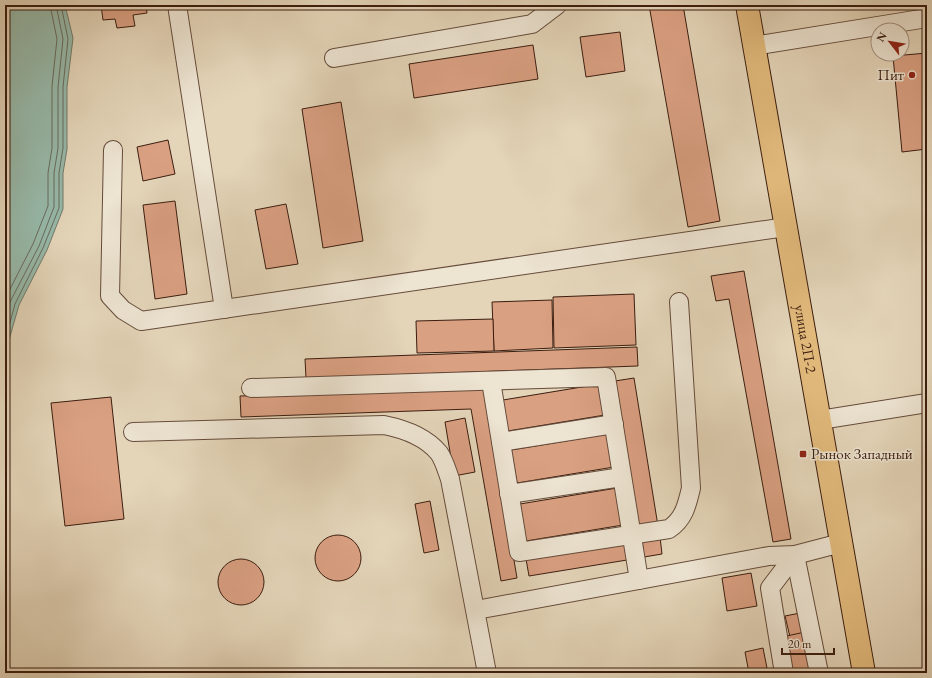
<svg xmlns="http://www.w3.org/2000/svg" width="932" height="678" viewBox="0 0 932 678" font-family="'EB Garamond',serif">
	<rect width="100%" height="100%" fill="#e4d5b9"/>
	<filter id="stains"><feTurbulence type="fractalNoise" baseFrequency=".005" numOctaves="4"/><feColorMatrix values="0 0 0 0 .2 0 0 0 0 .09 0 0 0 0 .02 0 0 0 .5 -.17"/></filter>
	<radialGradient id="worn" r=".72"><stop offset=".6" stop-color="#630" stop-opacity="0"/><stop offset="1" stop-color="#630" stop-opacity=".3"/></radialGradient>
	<path fill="#97b9a9" stroke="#727b6b" d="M 5,5 L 65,5 L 73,38 L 67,87 L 67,149 L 63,173 L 63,209 L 47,250 L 19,305 L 5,354 Z"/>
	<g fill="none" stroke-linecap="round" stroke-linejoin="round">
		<g stroke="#696b5c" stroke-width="1">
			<path d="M 5,299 L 33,244 L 48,206 L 48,173 L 52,148 L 52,86 L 57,39 L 50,5"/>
			<path d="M 5,322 L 10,302 L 39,246 L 54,207 L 54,173 L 58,148 L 58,87 L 63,39 L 56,5"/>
			<path d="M 5,341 L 15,304 L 43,248 L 59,208 L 59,173 L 63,148 L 63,87 L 68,39 L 61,5"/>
		</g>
	</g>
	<g fill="#daa082" stroke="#3b1d0f">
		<path d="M 101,5 L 146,5 L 147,13 L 133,15 L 135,26 L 117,28 L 115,19 L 103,20 Z"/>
		<path d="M 649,5 L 683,5 L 720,221 L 688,227 Z"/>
		<path d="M 620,32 L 625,71 L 586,77 L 580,37 Z"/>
		<path d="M 533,45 L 538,79 L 414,98 L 409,64 Z"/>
		<path d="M 927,53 L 927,149 L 902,152 L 893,56 Z"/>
		<path d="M 341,102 L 363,241 L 323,248 L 302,109 Z"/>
		<path d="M 168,140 L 175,174 L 143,181 L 137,147 Z"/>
		<path d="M 175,201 L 187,294 L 155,299 L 143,205 Z"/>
		<path d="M 286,204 L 298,264 L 266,269 L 255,210 Z"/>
		<path d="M 744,271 L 791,539 L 773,542 L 729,299 L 716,301 L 711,276 Z"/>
		<path d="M 634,294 L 636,345 L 554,348 L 553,297 Z"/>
		<path d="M 552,300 L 553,348 L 494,351 L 492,302 Z"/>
		<path d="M 493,319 L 494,351 L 417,353 L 416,321 Z"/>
		<path d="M 637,347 L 638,366 L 306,378 L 305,359 Z"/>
		<path d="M 634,378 L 658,526 L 639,529 L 615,381 Z"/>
		<path d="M 600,384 L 605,415 L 508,431 L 503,400 Z"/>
		<path d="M 485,389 L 517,578 L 501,581 L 471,409 L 241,417 L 240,396 Z"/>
		<path d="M 111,397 L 124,519 L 65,526 L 51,403 Z"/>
		<path d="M 465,418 L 475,472 L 454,476 L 445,422 Z"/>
		<path d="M 608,434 L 614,467 L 517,483 L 511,450 Z"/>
		<path d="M 617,488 L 623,525 L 526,541 L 520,504 Z"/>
		<path d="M 430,501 L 439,550 L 424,553 L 415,504 Z"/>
		<circle cx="338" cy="558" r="23"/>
		<path d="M 660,537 L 662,554 L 644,557 L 642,540 Z"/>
		<path d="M 625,543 L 627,560 L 529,576 L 526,559 Z"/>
		<circle cx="241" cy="582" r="23"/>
		<path d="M 751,573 L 757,606 L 727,611 L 722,578 Z"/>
		<path d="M 800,613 L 805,633 L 790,637 L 785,616 Z"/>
		<path d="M 805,632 L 813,670 L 789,673 L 782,637 Z"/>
		<path d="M 763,648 L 768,673 L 749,673 L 745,652 Z"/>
		<path d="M 610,669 L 611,673 L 588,673 Z"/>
	</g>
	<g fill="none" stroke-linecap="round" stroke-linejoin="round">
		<g stroke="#654b3a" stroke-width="20">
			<g id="minor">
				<path d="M 177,5 L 224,309"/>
				<path d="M 754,46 L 927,18"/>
				<path d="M 334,58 L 532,24 L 557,5"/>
				<path d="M 113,150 L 110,296 L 123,310 L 141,321 L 786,227"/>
				<path d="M 491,381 L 519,552 L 669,529 C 684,519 687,505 691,488 L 679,302"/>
				<path d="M 251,388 L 606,377 L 639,580"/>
				<path d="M 820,420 L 927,403"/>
				<path d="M 133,432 L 384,425 C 404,429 425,436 439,453 C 444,460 447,471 450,479 L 487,673"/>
				<path d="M 501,442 L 614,424"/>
				<path d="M 509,494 L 622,477"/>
				<path d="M 795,555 L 819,673"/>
				<path d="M 476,610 L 769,556 L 795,555 L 841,543"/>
				<path d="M 784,673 L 770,588 L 795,555"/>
			</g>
		</g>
		<g stroke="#3b1d0f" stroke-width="24">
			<g id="major">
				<path id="s1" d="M 747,5 L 864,673"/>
			</g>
		</g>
		<use href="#minor" stroke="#ede4d2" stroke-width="18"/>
		<use href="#major" stroke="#e2ba7c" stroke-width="22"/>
	</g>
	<g fill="#8f2418" stroke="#ede4d2" stroke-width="1.5">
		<circle cx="912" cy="75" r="4"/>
		<rect x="799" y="450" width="8" height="8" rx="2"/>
	</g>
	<g text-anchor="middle" stroke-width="3" stroke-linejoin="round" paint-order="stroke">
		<g font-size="15" fill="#3b1d0f" stroke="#ede4d2" text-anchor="end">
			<text x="904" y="80">Пит</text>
			<text x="811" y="459" text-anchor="start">Рынок Западный</text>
		</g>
		<g font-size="15" fill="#3b1d0f" stroke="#ede4d2">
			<text dy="5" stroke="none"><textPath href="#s1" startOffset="339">улица 2П-2</textPath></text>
		</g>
	</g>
	<rect width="932" height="678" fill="none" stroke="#e4d5b9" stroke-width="20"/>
	<rect x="6" y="6" width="920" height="666" fill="none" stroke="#3b1d0f" stroke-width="2"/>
	<rect x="10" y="10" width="912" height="658" fill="none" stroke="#3b1d0f"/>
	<g transform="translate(890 42) rotate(301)"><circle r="19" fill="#ede4d2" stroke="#a69484"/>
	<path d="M0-3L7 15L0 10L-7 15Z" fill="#8f2418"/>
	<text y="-6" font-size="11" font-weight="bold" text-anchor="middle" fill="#3b1d0f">N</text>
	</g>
	<path d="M782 648v6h52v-6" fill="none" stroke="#3b1d0f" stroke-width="2"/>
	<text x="788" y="648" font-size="12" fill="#3b1d0f" stroke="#ede4d2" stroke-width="3" paint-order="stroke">20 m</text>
	<rect width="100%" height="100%" filter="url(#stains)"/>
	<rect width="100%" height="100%" fill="url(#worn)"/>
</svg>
